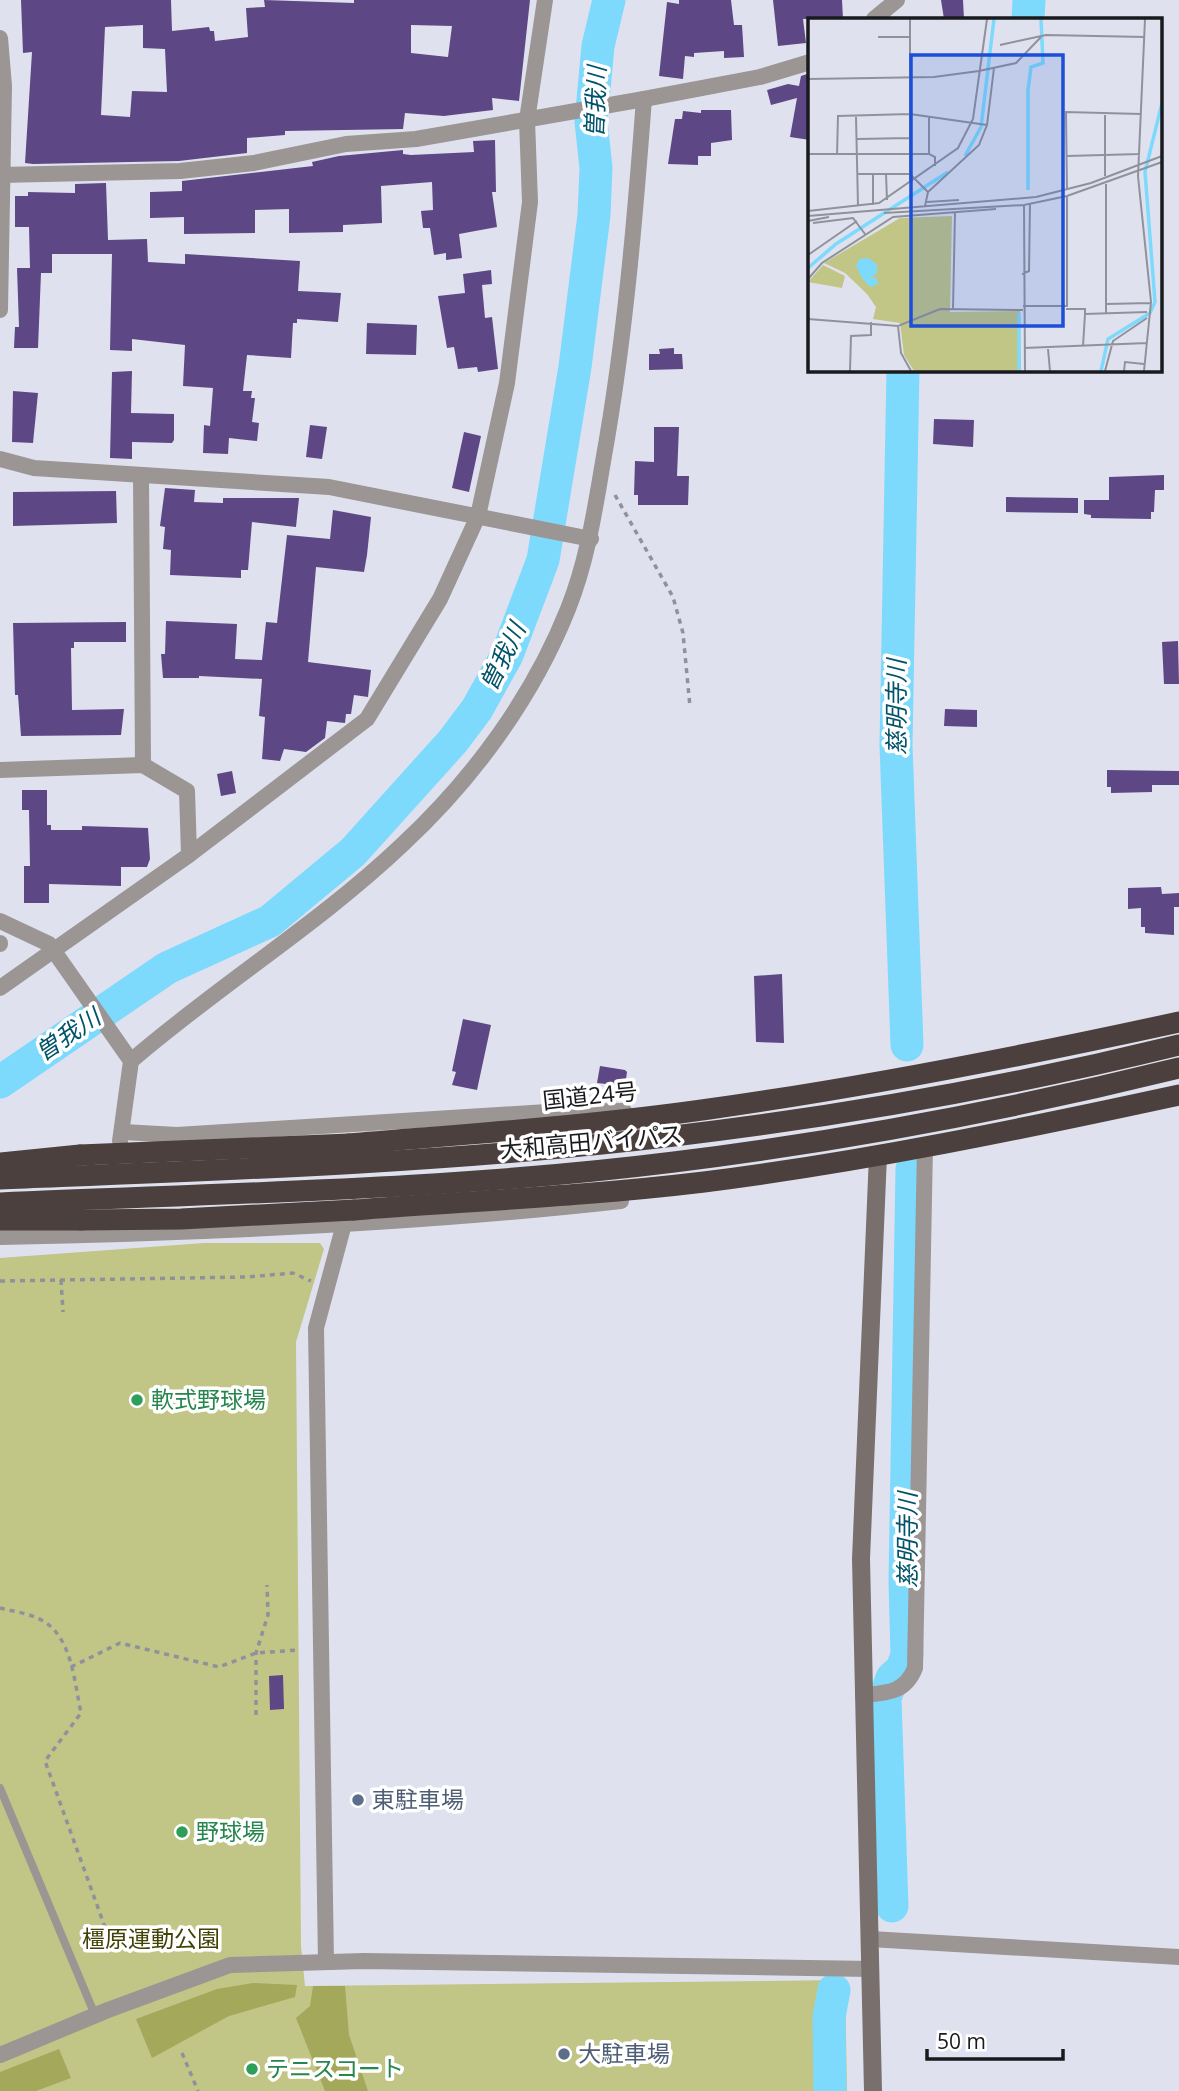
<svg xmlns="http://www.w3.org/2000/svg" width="1179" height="2091" viewBox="0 0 1179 2091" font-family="'Open Sans','Noto Sans JP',sans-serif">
	<rect width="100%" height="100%" fill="#dfe2ee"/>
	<path fill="#c1c586" d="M 204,1243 L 320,1243 L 324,1249 L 296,1342 L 301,1946 L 305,1986 L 845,1980 L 847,2091 L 0,2091 L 0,1258 Z"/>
	<g fill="#a4a85b">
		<path d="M 253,1983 L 297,1985 L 295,1997 L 229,2016 L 152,2058 L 136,2019 L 217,1989 Z"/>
		<path d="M 313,1986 L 345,1986 L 349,2035 L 368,2091 L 325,2091 L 296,2018 L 310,2006 Z"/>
		<path d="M 59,2049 L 71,2078 L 36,2091 L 0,2091 L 0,2072 Z"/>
	</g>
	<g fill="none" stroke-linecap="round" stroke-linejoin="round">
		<g stroke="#7ddafc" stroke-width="33">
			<path d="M 1028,19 L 1029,0"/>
			<path d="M 903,369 L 896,745 L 907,1045"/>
			<path d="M 0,1082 L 167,968 L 270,921 L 353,852 L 453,741 L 477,709 L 507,655 L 543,560 L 575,367 L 594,215 L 596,168 L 591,121 L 598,46 L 609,0"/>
			<path d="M 892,1906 L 885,1698 L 892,1678 L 902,1669 L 907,1655 L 905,1582 L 912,1169"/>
			<path d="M 830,2091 L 829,2017 L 834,1990"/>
		</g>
	</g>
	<g fill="#5e4785" fill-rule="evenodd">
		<path d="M 21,0 L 171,0 L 172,31 L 209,27 L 210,31 L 214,31 L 215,41 L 248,37 L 246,8 L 265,7 L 264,0 L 354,3 L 354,0 L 530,0 L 519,101 L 492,98 L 493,110 L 444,116 L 405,113 L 403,129 L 285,131 L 285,135 L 247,138 L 247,153 L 179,161 L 33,164 L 25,163 L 32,52 L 23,53 ZM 143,25 L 143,48 L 165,49 L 167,92 L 132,91 L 130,117 L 101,115 L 105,27 ZM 411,25 L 452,26 L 448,57 L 411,53 Z"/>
		<path d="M 679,0 L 731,0 L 734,25 L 742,25 L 744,57 L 724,58 L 724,51 L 694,53 L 694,57 L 685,56 L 683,79 L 659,76 L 667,2 L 679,4 Z"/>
		<path d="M 773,0 L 842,0 L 843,19 L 803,19 L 806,43 L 778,46 Z"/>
		<path d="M 941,0 L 963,0 L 964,19 L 944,19 Z"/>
		<path d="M 810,73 L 810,140 L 790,137 L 797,98 L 771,105 L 767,90 L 788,84 L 799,86 L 801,76 Z"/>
		<path d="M 701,110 L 731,110 L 732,140 L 711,143 L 711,156 L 698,156 L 698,165 L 668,164 L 675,119 L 682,119 L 683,111 L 701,113 Z"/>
		<path d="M 495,140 L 496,192 L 492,192 L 497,227 L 459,234 L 462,258 L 446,260 L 446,253 L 434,255 L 430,228 L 423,228 L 421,211 L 433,210 L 432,182 L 381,186 L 382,223 L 343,225 L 343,232 L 289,233 L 289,209 L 255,210 L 255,233 L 184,234 L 184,217 L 150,218 L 150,192 L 182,191 L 182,181 L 313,166 L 312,162 L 339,156 L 403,150 L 403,154 L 411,155 L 474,152 L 473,141 Z"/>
		<path d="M 106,183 L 108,240 L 147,239 L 148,262 L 185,264 L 185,254 L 300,261 L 298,291 L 341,293 L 338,322 L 297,319 L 297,323 L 293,323 L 291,358 L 247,355 L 243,391 L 252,391 L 251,398 L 255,398 L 252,422 L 259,423 L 257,441 L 229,438 L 228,454 L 203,453 L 204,425 L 210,426 L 213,388 L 183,386 L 185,345 L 132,339 L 132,351 L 110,350 L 112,254 L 52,254 L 52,273 L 41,273 L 38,348 L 14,348 L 15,327 L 19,327 L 17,268 L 30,268 L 29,227 L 15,227 L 15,196 L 28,196 L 28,192 L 75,193 L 75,184 Z"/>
		<path d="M 491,270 L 492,284 L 482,285 L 485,318 L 492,317 L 498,369 L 478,372 L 477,367 L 458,369 L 454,347 L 447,348 L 438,296 L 465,293 L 463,274 Z"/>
		<path d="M 367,323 L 417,325 L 416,355 L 366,354 Z"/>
		<path d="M 674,348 L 674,354 L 682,354 L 683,369 L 649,370 L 649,354 L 660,354 L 659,349 Z"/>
		<path d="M 132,371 L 131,413 L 174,414 L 174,440 L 172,443 L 132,442 L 132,459 L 110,458 L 112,372 Z"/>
		<path d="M 13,391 L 38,393 L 33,443 L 12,442 Z"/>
		<path d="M 934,419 L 974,420 L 973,447 L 933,444 Z"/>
		<path d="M 310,425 L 327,427 L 322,459 L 306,457 Z"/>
		<path d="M 654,427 L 679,427 L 677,476 L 689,476 L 688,505 L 638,505 L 638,495 L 634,495 L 635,461 L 654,462 Z"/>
		<path d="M 464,432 L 481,436 L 469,492 L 452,488 Z"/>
		<path d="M 1164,475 L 1164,490 L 1155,490 L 1154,512 L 1151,512 L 1151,519 L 1091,518 L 1091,515 L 1084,514 L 1084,500 L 1109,500 L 1109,477 Z"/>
		<path d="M 165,488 L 195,490 L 194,502 L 223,503 L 223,498 L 299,498 L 296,527 L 252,522 L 248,570 L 241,570 L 241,578 L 170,575 L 171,550 L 163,549 L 165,527 L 160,526 Z"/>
		<path d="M 116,491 L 117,523 L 13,526 L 13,492 Z"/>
		<path d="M 1006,497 L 1078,498 L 1078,513 L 1006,512 Z"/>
		<path d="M 333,510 L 371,517 L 367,555 L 364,572 L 316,567 L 308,662 L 371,670 L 368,697 L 354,695 L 351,714 L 346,714 L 345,723 L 327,721 L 325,738 L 306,752 L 284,749 L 280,761 L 262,759 L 265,717 L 259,716 L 262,679 L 199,676 L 199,678 L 163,678 L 161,654 L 165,654 L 166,621 L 237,624 L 235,659 L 262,660 L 266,622 L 277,623 L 287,535 L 330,539 Z"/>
		<path d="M 126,622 L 126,642 L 74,642 L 74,648 L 71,648 L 72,710 L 124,709 L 121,735 L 21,736 L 18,695 L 15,695 L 13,623 Z"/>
		<path d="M 1178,641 L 1179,684 L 1164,684 L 1162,642 Z"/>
		<path d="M 945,709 L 977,710 L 977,727 L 944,726 Z"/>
		<path d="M 1107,770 L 1179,771 L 1179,785 L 1152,785 L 1152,792 L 1111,793 L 1111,787 L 1107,787 Z"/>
		<path d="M 232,771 L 236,793 L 221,796 L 217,774 Z"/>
		<path d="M 22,790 L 47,790 L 47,825 L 51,825 L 51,830 L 82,830 L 82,826 L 148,828 L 150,859 L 147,867 L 121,867 L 121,886 L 49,884 L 49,903 L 24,903 L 24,866 L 30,866 L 29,810 L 22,810 Z"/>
		<path d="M 1161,887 L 1162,894 L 1179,893 L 1179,907 L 1174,907 L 1174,935 L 1145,933 L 1145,927 L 1141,927 L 1141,908 L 1128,909 L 1128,888 Z"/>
		<path d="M 782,974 L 784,1043 L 756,1042 L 754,976 Z"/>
		<path d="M 463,1019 L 491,1025 L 477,1090 L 452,1085 L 456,1072 L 452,1071 Z"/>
		<path d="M 600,1066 L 625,1070 L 627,1072 L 625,1086 L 597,1083 Z"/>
		<path d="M 283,1675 L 284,1709 L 270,1710 L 269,1676 Z"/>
	</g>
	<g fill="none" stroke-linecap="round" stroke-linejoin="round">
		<g stroke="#90929b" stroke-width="3.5" stroke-dasharray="5 5" stroke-linecap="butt">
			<path d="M 615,495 L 673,597 L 683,633 L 690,707"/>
			<path d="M 61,1280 L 63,1312"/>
			<path d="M 0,1281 L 247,1277 L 293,1273 L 311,1281"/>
			<path d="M 0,1608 C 12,1611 26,1613 37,1618 C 72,1632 74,1681 81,1713 L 45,1761 L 110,1941 L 83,1952"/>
			<path d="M 71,1667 L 120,1643 L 219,1667 L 256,1653 L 298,1650"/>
			<path d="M 256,1715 L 256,1653 L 268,1615 L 267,1585"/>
			<path d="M 182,2053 L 198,2091"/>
		</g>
		<path stroke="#9b9594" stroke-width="8" d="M 0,1788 L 95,2015"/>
		<g stroke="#9b9594" stroke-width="16">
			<path d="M 874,19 L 897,0"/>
			<path d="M 0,38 L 4,86 L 0,310"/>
			<path d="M 0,175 L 180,171 L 254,163 L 346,144 L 416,139 L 644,99 L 760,77 L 810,62"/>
			<path d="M 0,459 L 34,468 L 329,487 L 591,539"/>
			<path d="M 141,475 L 143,765"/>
			<path d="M 0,770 L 143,765 L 187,791 L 189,855"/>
			<path d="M 0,921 L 49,944 L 131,1061 L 120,1141"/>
			<path d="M 0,943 L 0,944"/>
			<path d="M 0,988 L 189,855 L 367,719 L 440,599 L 478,516 L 507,383 L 530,202 L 527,120 L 545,0"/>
			<path d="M 131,1061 C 219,985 319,924 403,844 C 473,779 533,697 568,609 C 588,559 595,508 604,456 C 625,338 635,219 644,99"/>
			<path d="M 123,1132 L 177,1135 L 547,1112 L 624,1111"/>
			<path d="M 0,1237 C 207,1233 415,1224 621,1201"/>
			<path d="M 863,1695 C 887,1693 905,1693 915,1668 L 925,1146"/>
			<path d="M 870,1939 L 1179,1957"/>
			<path d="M 326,1962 L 316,1328 L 344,1224"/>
			<path d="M 0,2055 L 108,2010 L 230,1965 L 364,1961 L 871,1969"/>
		</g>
		<path stroke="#79706e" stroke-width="18" d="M 873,2091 L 861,1559 L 878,1155"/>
		<g stroke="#4b403d" stroke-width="21">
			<path d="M 349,1144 C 469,1134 590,1126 709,1109 C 867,1087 1023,1056 1179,1022"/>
			<path d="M 0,1163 L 80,1155"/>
			<path d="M 354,1210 C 470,1201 588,1196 704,1182 C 863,1162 1022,1129 1179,1095"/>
			<path d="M 0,1220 L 81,1220"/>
		</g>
		<g stroke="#4b403d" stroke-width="21">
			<path d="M 80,1155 L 349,1144"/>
			<path d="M 0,1179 C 225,1170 450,1163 674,1136 C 844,1116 1012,1086 1179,1045"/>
			<path d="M 0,1203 C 224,1193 451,1190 674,1162 C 843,1141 1013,1109 1179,1068"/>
			<path d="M 81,1220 L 181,1219 L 354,1210"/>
		</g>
	</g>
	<g fill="#2e9e5b" stroke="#fff" stroke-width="2.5">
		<circle cx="137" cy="1400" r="7"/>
		<circle cx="182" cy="1832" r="7"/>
		<circle cx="252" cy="2069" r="7"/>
	</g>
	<g fill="#5c6f8a" stroke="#fff" stroke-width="2.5">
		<circle cx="358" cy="1800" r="7"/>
		<circle cx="564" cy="2054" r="7"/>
	</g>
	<g text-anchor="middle" stroke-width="7" stroke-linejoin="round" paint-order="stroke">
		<g font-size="23" fill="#191a1e" stroke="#fff">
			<text transform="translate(590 1096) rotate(-6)" y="8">国道24号</text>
			<text transform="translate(591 1142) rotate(-5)" y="8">大和高田バイパス</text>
		</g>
		<g font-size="23" fill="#27864d" stroke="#fff" text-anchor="start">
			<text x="151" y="1408">軟式野球場</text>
			<text x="196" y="1840">野球場</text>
			<text x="266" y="2077">テニスコート</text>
		</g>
		<g font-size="23" fill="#4e5e75" stroke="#fff" text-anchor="start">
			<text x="372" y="1808">東駐車場</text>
			<text x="578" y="2062">大駐車場</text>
		</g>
		<g font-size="23" fill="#414204" stroke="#fff">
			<text x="151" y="1947">橿原運動公園</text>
		</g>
		<g font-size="24" font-style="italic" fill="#00536a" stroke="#fff">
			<text transform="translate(596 102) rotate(-88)" y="8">曽我川</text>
			<text transform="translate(503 657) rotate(-64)" y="8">曽我川</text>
			<text transform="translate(897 707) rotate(-90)" y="8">慈明寺川</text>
			<text transform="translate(68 1035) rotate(-34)" y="8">曽我川</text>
			<text transform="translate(908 1540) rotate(-90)" y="8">慈明寺川</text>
		</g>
	</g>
	<g transform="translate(808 18)">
		<rect width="354" height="354" fill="#dfe2ee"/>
		<path d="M 144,198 L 142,294 L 212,293 L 213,353 L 106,353 L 96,337 L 92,305 L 65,301 L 68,289 L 59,276 L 37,255 L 16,245 L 92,200 ZM 15,247 L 37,258 L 34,270 L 0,264 Z" fill="#c1c586"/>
		<path d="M 51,241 L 61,240 L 69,247 L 69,255 L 61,261 L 68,259 L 70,266 L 62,269 L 54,260 L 48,248 Z" fill="#7ddafc"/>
		<path fill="none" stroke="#7ddafc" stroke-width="3.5" d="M 157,138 L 173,109 L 186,1M 220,172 L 220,72 L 223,49 L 235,45 L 233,1M 0,250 L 28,226 L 140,154M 211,295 L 211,353M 293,353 L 300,321 L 342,295 L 347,284 L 337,154 L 354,85"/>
		<path fill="none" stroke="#90929b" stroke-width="2" d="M 70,19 L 101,19M 192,27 L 238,17 L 337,19M 0,61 L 126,59 L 171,53 L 208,45 L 233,19M 297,97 L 297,158M 121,98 L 121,136 L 127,139 L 127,148M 48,99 L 50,188M 49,121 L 102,120M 0,136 L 121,136M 29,137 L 30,98 L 102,96 L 179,107M 259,138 L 332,136M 49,156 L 102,156 L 120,174 L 117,188M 65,156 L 65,187M 78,156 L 79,182M 102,163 L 102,1M 259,172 L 258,94 L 333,96M 120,174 L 171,127 L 179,107 L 186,50M 119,184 L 151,182M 216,187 L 217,353M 0,193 L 71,185 L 150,130 L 165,101 L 179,1M 76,195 L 216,187 L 259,178 L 354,144M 0,198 L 228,179 L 283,165 L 354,138M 0,203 L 21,199M 5,205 L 45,200 L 57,216M 0,237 L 49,203M 214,256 L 221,253 L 222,185M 0,261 L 14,245 L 85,199 L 188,191M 298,286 L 343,285M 215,288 L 259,288 L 259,179M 145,291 L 147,195M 258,291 L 277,291 L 277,296 L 339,294M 298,296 L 298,166M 0,301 L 90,308 L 132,291 L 215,292M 90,308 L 93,335 L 103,353M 275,328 L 277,296M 216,330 L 339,325M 240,331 L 242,353M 42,353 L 43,318 L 63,317 L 63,304M 297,353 L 305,323 L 339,300M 316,353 L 317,344 L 336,346M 336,353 L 343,284 L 330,158 L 337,1"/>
		<path fill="#1d4ed8" fill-opacity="0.15" stroke="#1d4ed8" stroke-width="3.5" d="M 103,37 L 255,37 L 255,308 L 103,308 Z"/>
		<rect width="354" height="354" fill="none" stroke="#191a1e" stroke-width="3.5"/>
	</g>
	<path d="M927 2049v10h136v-10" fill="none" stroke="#191a1e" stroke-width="3.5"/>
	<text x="937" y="2049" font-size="21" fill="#191a1e" stroke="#ffffff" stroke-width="5" paint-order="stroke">50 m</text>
</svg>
